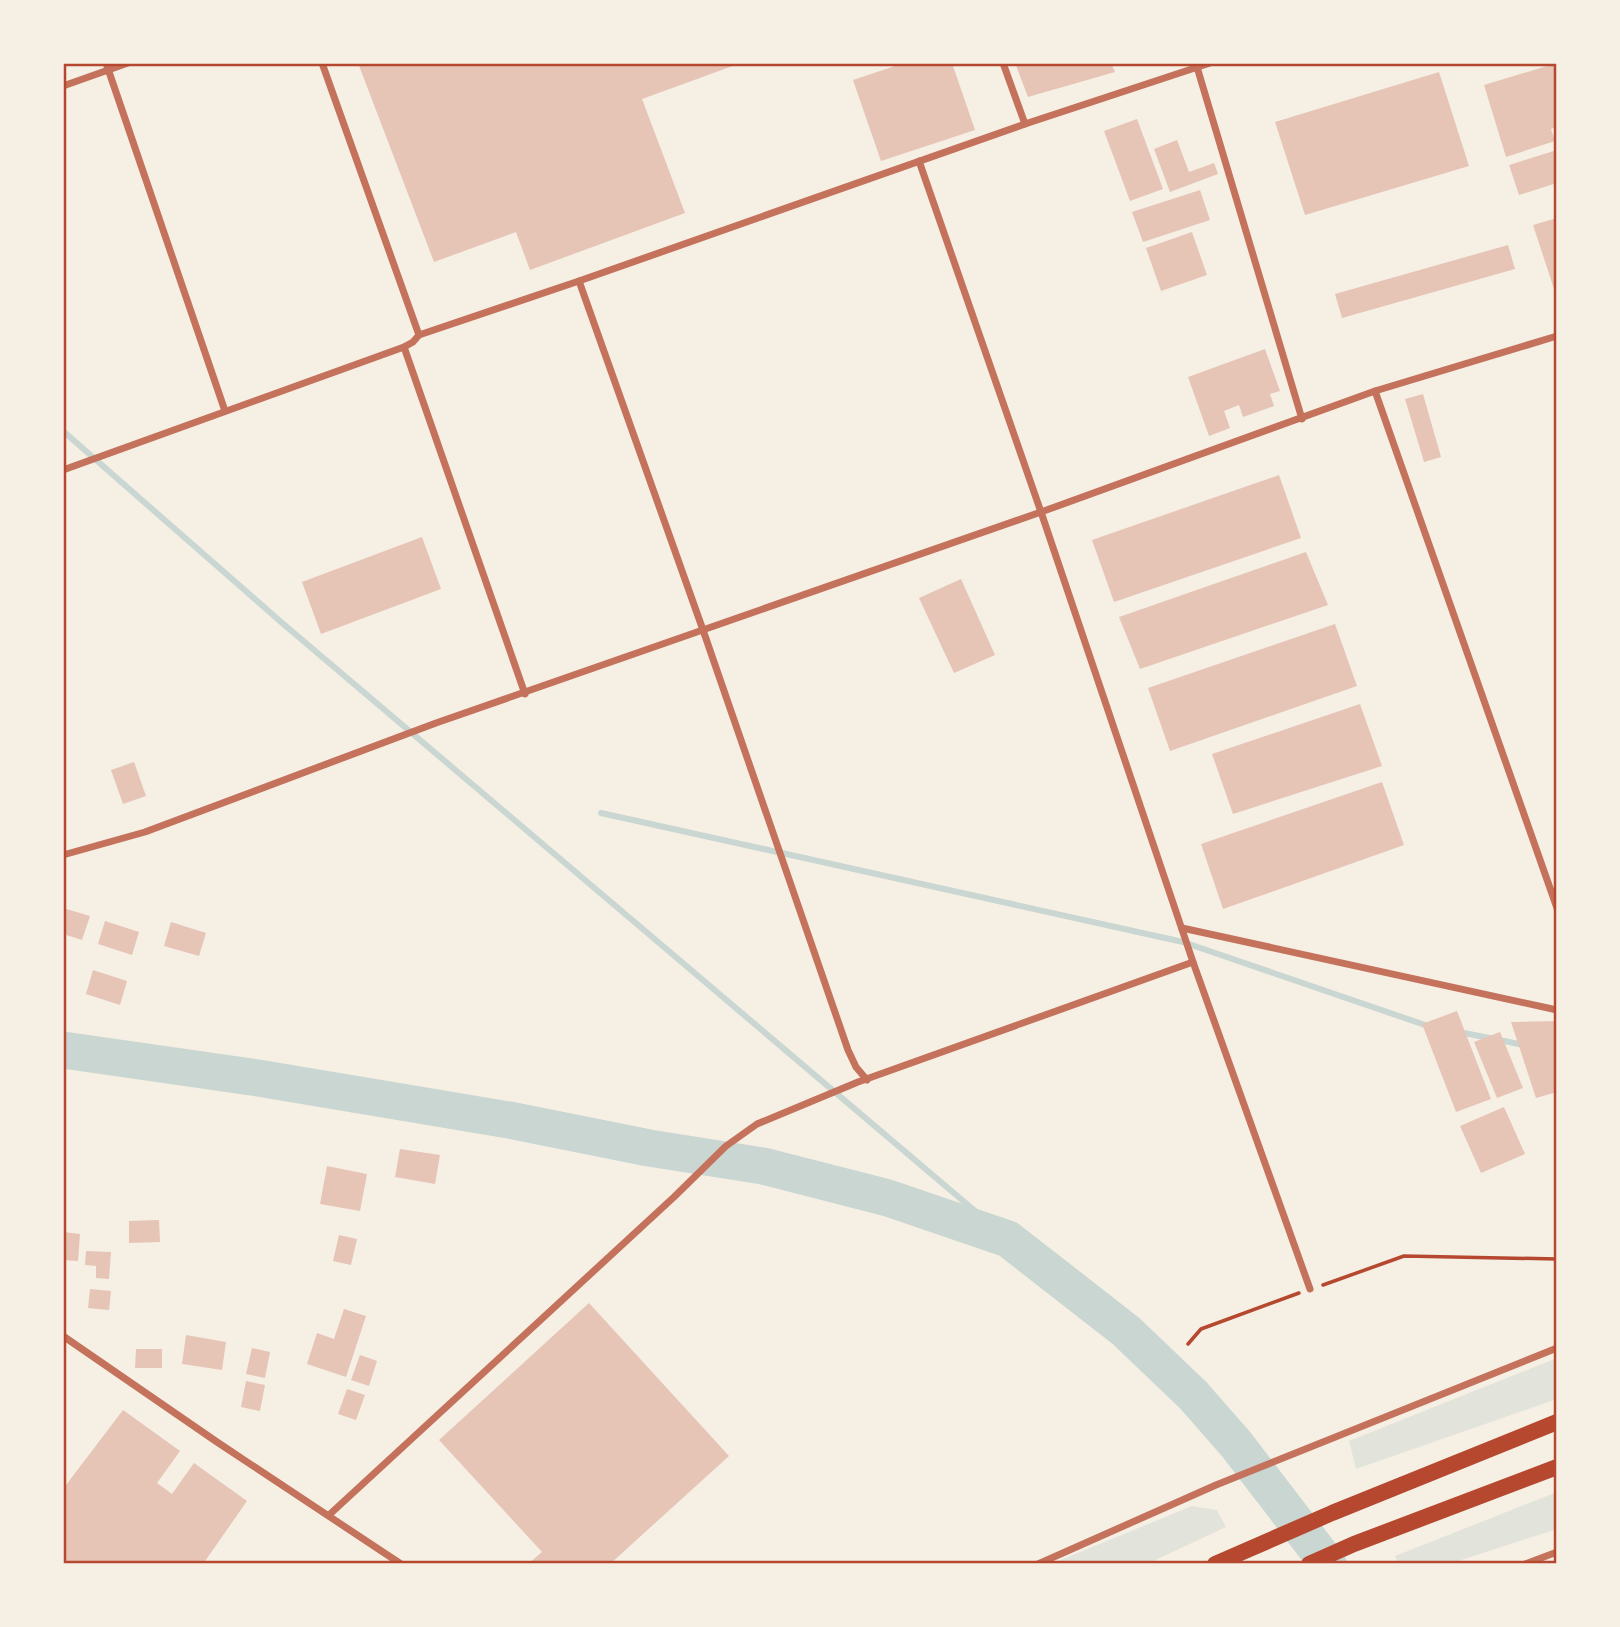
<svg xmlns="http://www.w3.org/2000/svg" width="1620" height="1627" viewBox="0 0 1620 1627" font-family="'Public Sans',sans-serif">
	<rect width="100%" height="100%" fill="#f6efe4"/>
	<g fill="#e2e4dc">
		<path d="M 1557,1358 L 1557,1399 L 1356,1469 L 1349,1441 Z"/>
		<path d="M 1557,1492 L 1557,1529 L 1449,1564 L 1399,1564 L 1395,1556 Z"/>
		<path d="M 1192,1506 L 1217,1510 L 1226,1527 L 1147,1564 L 1051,1564 Z"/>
	</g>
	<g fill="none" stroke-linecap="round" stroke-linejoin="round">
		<g stroke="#c9d6d2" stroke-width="6">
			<path d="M 63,431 L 281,622 L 1008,1239"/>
			<path d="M 601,813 L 1183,942 L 1428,1026"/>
			<path d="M 1459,1032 L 1524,1045"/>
		</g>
		<path stroke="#c9d6d2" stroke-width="37" d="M 63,1050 L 258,1078 L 509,1120 L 649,1148 L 763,1166 L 888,1198 L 1008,1239 L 1126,1331 L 1193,1395 L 1236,1444 L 1328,1564"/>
	</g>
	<g fill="#e6c5b7">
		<path d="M 358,63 L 741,63 L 642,99 L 685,213 L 530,270 L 516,232 L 434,262 Z"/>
		<path d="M 904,63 L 952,63 L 975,130 L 881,161 L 853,80 Z"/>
		<path d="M 1015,63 L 1111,63 L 1115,72 L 1028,97 Z"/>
		<path d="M 1557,63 L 1557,127 L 1551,129 L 1555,141 L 1506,157 L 1484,85 Z"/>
		<path d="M 1439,72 L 1469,166 L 1305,215 L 1275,122 Z"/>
		<path d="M 1137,119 L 1163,189 L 1130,201 L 1104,131 Z"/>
		<path d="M 1177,140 L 1189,172 L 1214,163 L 1218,174 L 1170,192 L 1154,149 Z"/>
		<path d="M 1557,150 L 1557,183 L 1519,195 L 1509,165 Z"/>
		<path d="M 1200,190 L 1210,220 L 1143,242 L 1132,212 Z"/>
		<path d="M 1557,218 L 1557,295 L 1556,295 L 1533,225 Z"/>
		<path d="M 1192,232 L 1207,275 L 1161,291 L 1146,248 Z"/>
		<path d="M 1508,245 L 1515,269 L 1342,318 L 1335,294 Z"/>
		<path d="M 1265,349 L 1280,391 L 1270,394 L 1274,406 L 1243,417 L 1239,405 L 1224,411 L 1230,428 L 1209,436 L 1188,377 Z"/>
		<path d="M 1423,394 L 1441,457 L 1424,462 L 1405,399 Z"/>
		<path d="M 1279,475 L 1301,538 L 1114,602 L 1092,540 Z"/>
		<path d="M 422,537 L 441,589 L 321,634 L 302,582 Z"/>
		<path d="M 1306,552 L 1328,605 L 1140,669 L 1119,617 Z"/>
		<path d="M 961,579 L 995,655 L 954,673 L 919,598 Z"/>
		<path d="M 1335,624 L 1357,686 L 1170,751 L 1148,688 Z"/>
		<path d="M 1360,704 L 1382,766 L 1233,814 L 1212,754 Z"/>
		<path d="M 134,762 L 146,796 L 123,804 L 111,770 Z"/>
		<path d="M 1382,782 L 1404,845 L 1223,909 L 1201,844 Z"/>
		<path d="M 63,908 L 90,916 L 82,940 L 63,934 Z"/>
		<path d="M 105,921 L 139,932 L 132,955 L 98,944 Z"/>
		<path d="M 171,922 L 206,933 L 199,956 L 164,946 Z"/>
		<path d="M 93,970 L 127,981 L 120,1005 L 86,994 Z"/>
		<path d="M 1457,1011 L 1491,1099 L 1456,1112 L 1422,1024 Z"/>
		<path d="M 1557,1021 L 1557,1092 L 1536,1098 L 1511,1022 Z"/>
		<path d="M 1500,1032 L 1523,1088 L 1497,1098 L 1474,1042 Z"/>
		<path d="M 1504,1107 L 1525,1154 L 1481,1173 L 1460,1126 Z"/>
		<path d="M 400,1149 L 440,1155 L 435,1184 L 395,1177 Z"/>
		<path d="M 327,1166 L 367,1174 L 360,1211 L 320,1204 Z"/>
		<path d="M 159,1220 L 160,1242 L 129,1243 L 129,1221 Z"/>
		<path d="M 63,1232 L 80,1234 L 78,1261 L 63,1260 Z"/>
		<path d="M 339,1235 L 357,1239 L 351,1265 L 333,1261 Z"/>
		<path d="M 86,1251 L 111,1252 L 109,1279 L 96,1278 L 96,1266 L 85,1265 Z"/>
		<path d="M 90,1289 L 111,1291 L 109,1310 L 88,1308 Z"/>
		<path d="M 589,1303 L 729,1456 L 610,1564 L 528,1564 L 542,1552 L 439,1440 Z"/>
		<path d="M 344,1309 L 366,1316 L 346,1377 L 307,1364 L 317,1333 L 334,1339 Z"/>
		<path d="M 186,1335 L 226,1342 L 222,1370 L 182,1364 Z"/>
		<path d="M 252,1348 L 270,1352 L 265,1378 L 246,1374 Z"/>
		<path d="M 136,1349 L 162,1349 L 162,1368 L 135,1368 Z"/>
		<path d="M 360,1355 L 377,1361 L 369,1386 L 351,1380 Z"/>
		<path d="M 246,1381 L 265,1385 L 260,1411 L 241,1407 Z"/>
		<path d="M 347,1389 L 365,1395 L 356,1420 L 338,1414 Z"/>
		<path d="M 123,1410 L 180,1451 L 157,1483 L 172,1494 L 194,1463 L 247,1501 L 203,1564 L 63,1564 L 63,1489 Z"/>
	</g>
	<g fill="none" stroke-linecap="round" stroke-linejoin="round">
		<g stroke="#b5482f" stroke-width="3.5">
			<path d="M 1323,1285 L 1404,1256 L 1557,1259"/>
			<path d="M 1188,1344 L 1201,1329 L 1299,1293"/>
		</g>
		<g stroke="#c5725c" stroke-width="7">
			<path d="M 106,63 L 225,411"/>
			<path d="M 322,63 L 419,335"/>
			<path d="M 1003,63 L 1025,124"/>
			<path d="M 1197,67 L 1302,419"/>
			<path d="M 63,86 L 128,63"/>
			<path d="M 919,161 L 1041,512 L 1193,962 L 1310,1289"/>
			<path d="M 579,281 L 703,630 L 848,1050 L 856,1067 L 867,1080"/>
			<path d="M 404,347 L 525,694"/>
			<path d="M 1375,391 L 1557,908"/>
			<path d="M 63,470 L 404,347 L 413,342 L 419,335 L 579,281 L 1025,124 L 1210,63"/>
			<path d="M 63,855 L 145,832 L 436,723 L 1041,512 L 1375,391 L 1557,336"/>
			<path d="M 1182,928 L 1557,1010"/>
			<path d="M 63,1336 L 217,1442 L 401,1564"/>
			<path d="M 329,1515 L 674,1197 L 726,1146 L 757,1124 L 858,1082 L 1193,962"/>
			<path d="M 1038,1564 L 1216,1485 L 1557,1348"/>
			<path d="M 1525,1564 L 1557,1552"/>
		</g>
		<g stroke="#b5482f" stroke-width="16">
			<path d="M 1215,1564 L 1332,1513 L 1557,1422"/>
			<path d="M 1309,1564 L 1354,1544 L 1557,1467"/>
		</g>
	</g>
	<rect width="1620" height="1627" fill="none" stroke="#f6efe4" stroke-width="130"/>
	<rect x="65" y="65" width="1490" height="1497" fill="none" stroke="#b5482f" stroke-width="2.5"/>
</svg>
